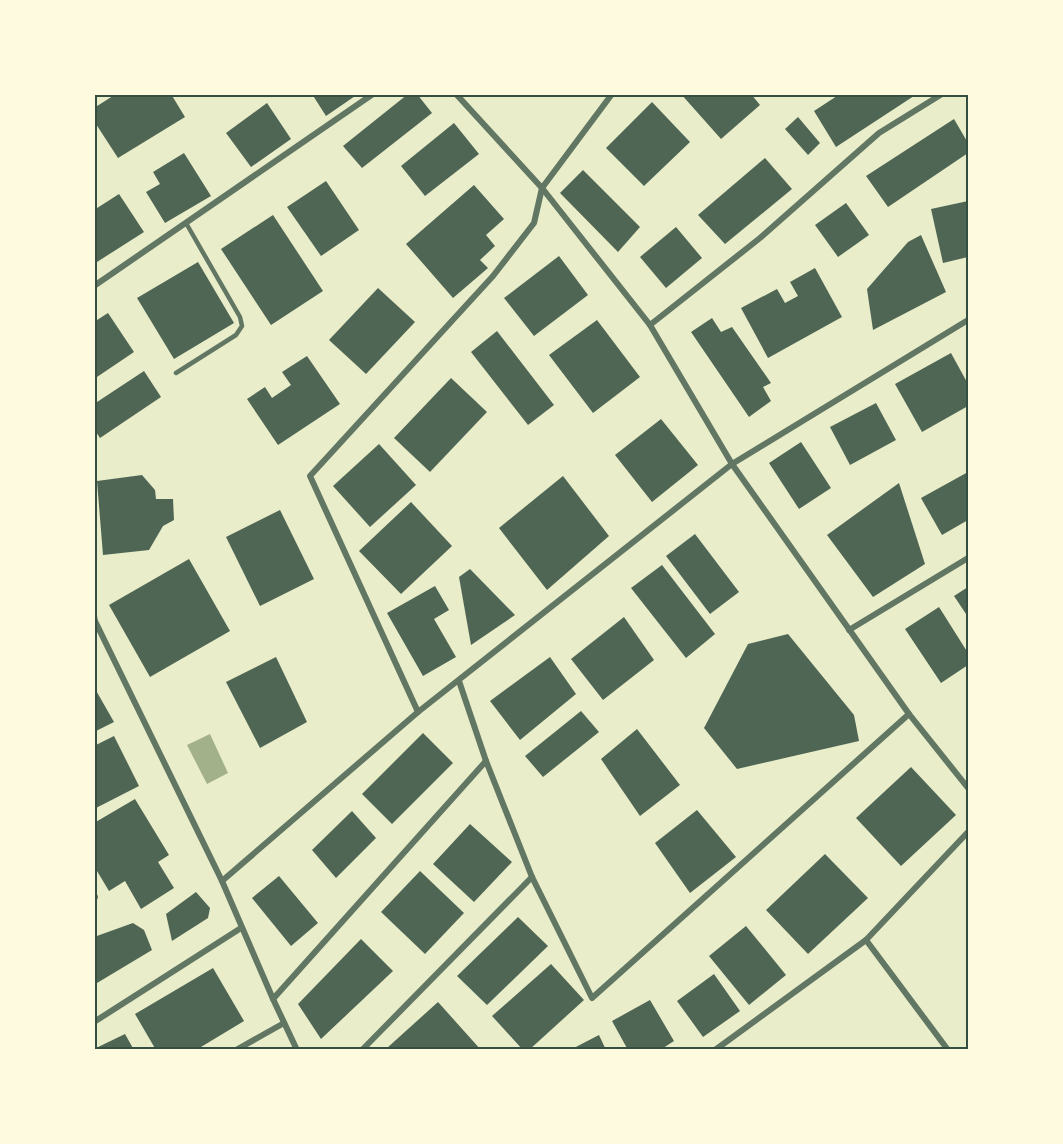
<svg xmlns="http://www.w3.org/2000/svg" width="1063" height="1144" viewBox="0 0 1063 1144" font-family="'DejaVu Sans',sans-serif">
	<rect width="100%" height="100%" fill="#e9edc9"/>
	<path fill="#a3b18a" d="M 210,734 L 228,773 L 207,784 L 187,745 Z"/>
	<g fill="#4f6655">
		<path d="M 116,94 L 171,94 L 185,117 L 118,158 L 94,121 L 94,108 Z"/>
		<path d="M 312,94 L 358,94 L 326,116 Z"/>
		<path d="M 408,94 L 417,94 L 432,113 L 362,168 L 343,146 Z"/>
		<path d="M 681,94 L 751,94 L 760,105 L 721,139 Z"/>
		<path d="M 840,94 L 917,94 L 836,147 L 814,111 Z"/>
		<path d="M 652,102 L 690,142 L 644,186 L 606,148 Z"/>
		<path d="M 267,103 L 291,139 L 251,167 L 226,133 Z"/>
		<path d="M 798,117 L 820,143 L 808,155 L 785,129 Z"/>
		<path d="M 954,119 L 968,143 L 968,153 L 888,207 L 866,176 Z"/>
		<path d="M 454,123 L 479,154 L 425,196 L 401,166 Z"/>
		<path d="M 184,153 L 211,196 L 165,223 L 146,192 L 160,184 L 153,172 Z"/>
		<path d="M 765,158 L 792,189 L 725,244 L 698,215 Z"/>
		<path d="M 583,170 L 640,227 L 618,252 L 560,193 Z"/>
		<path d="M 326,181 L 359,230 L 321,256 L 287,207 Z"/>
		<path d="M 474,185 L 504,219 L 486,235 L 495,246 L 480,260 L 488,268 L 453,298 L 406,244 Z"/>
		<path d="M 119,194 L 144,232 L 97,262 L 94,259 L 94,210 Z"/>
		<path d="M 968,201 L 968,257 L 943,263 L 931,209 Z"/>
		<path d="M 846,203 L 869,235 L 838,257 L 815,225 Z"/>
		<path d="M 273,215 L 323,291 L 271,325 L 221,249 Z"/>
		<path d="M 676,227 L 702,258 L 666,288 L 640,257 Z"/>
		<path d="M 921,235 L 946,292 L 873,330 L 867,289 L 908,242 Z"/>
		<path d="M 559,256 L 588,295 L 534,336 L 504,298 Z"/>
		<path d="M 198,262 L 234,323 L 174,359 L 137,298 Z"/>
		<path d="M 815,268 L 842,317 L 768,358 L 741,308 L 777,289 L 785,303 L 798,296 L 790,282 Z"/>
		<path d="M 378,288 L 415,322 L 366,374 L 329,340 Z"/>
		<path d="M 108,313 L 134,352 L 94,379 L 94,322 Z"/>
		<path d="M 712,318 L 721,332 L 732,327 L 771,383 L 763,387 L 771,401 L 749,417 L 691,332 Z"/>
		<path d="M 597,320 L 640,377 L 593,413 L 549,355 Z"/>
		<path d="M 497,331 L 554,405 L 528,425 L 471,352 Z"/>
		<path d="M 951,353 L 968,384 L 968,406 L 922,432 L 895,384 Z"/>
		<path d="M 307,356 L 340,404 L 278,445 L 247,399 L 265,387 L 272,398 L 291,385 L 282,372 Z"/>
		<path d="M 144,371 L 161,397 L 100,438 L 94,429 L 94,404 Z"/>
		<path d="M 451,378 L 487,412 L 430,472 L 394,438 Z"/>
		<path d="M 876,403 L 896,440 L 850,465 L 830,427 Z"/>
		<path d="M 661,419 L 698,465 L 652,502 L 615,455 Z"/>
		<path d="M 801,442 L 831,488 L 799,509 L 769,463 Z"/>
		<path d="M 379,444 L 416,485 L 370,527 L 333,486 Z"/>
		<path d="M 968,472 L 968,520 L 942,535 L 921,498 Z"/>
		<path d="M 142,475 L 155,490 L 156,499 L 173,499 L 174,520 L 163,526 L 149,550 L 103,555 L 97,481 Z"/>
		<path d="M 563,476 L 609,536 L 547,590 L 499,528 Z"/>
		<path d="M 899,483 L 925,564 L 873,597 L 827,535 Z"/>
		<path d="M 411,502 L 452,546 L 401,594 L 359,551 Z"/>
		<path d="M 280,510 L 314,579 L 260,606 L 226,537 Z"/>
		<path d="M 695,534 L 739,592 L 710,614 L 666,556 Z"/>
		<path d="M 189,559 L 230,631 L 150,677 L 109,605 Z"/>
		<path d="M 662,565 L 715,634 L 686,658 L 631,588 Z"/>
		<path d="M 470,569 L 515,615 L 471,645 L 459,577 Z"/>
		<path d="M 435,586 L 449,610 L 434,619 L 456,657 L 423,676 L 387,613 Z"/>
		<path d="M 968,587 L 968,617 L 954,596 Z"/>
		<path d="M 939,607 L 968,653 L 968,665 L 941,683 L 905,629 Z"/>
		<path d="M 624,617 L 654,660 L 603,700 L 571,659 Z"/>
		<path d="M 788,634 L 854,715 L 859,741 L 737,769 L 704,728 L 748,644 Z"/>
		<path d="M 276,657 L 307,722 L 260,748 L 226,682 Z"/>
		<path d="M 550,657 L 576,694 L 520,740 L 490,701 Z"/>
		<path d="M 94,687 L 114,722 L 94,732 Z"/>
		<path d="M 581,711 L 599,732 L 543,777 L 525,756 Z"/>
		<path d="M 637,729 L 680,785 L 640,816 L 601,759 Z"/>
		<path d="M 423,733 L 453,763 L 392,824 L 362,794 Z"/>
		<path d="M 114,736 L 139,786 L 94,809 L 94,746 Z"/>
		<path d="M 911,767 L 956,815 L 901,866 L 856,818 Z"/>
		<path d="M 135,799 L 169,855 L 158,862 L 174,888 L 141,909 L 125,881 L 109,891 L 94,866 L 94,823 Z"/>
		<path d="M 697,810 L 736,857 L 690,893 L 655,843 Z"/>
		<path d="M 352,811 L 376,838 L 336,878 L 312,850 Z"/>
		<path d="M 470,824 L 512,862 L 474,902 L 433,864 Z"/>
		<path d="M 825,854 L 868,898 L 808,954 L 766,910 Z"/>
		<path d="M 420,871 L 464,913 L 425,954 L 381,912 Z"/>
		<path d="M 279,876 L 318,923 L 291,946 L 252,898 Z"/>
		<path d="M 196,892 L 210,908 L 208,918 L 172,941 L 166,914 Z"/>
		<path d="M 518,917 L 548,946 L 487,1005 L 457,976 Z"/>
		<path d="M 133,923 L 144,930 L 152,950 L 97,983 L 94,976 L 94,937 Z"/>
		<path d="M 746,926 L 786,975 L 749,1005 L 709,956 Z"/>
		<path d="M 361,939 L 393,971 L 321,1039 L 298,1004 Z"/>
		<path d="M 551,964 L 584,1000 L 529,1050 L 523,1050 L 492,1016 Z"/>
		<path d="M 213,968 L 244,1021 L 196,1050 L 156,1050 L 135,1014 Z"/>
		<path d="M 714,974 L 740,1011 L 703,1037 L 677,1001 Z"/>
		<path d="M 650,1000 L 674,1041 L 660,1050 L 628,1050 L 612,1021 Z"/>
		<path d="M 438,1002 L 481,1050 L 388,1050 L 387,1048 Z"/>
		<path d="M 125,1034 L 134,1050 L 94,1050 L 94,1049 Z"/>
		<path d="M 599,1035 L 606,1050 L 570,1050 Z"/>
	</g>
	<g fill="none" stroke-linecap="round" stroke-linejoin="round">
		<path stroke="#617663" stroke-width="4.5" d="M 176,373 L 236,335 L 242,326 L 240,317 L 186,223"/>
		<g stroke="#617663" stroke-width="6">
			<path d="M 456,94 L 542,188 L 650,325 L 732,464 L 909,714 L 968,788"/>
			<path d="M 94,286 L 373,94"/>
			<path d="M 650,325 L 760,238 L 879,133 L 942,94"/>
			<path d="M 94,616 L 95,621 L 222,881 L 273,999 L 297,1050"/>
			<path d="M 849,630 L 968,558"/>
			<path d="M 459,681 L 486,761 L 532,877 L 592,998 L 909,714"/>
			<path d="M 418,712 L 310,476 L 493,276 L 534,223 L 542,188 L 612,94"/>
			<path d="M 222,881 L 418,712 L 732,464 L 968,320"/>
			<path d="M 94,897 L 95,897"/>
			<path d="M 866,940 L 948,1050"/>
			<path d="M 273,999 L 486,761"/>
			<path d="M 94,1022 L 241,928"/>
			<path d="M 236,1050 L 284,1023"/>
			<path d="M 362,1050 L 532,877"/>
			<path d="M 715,1050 L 866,940 L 968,832"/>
		</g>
	</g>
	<rect width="1063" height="1144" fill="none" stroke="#fefae0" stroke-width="192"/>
	<rect x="96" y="96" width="871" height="952" fill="none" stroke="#344e41" stroke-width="2"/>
</svg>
